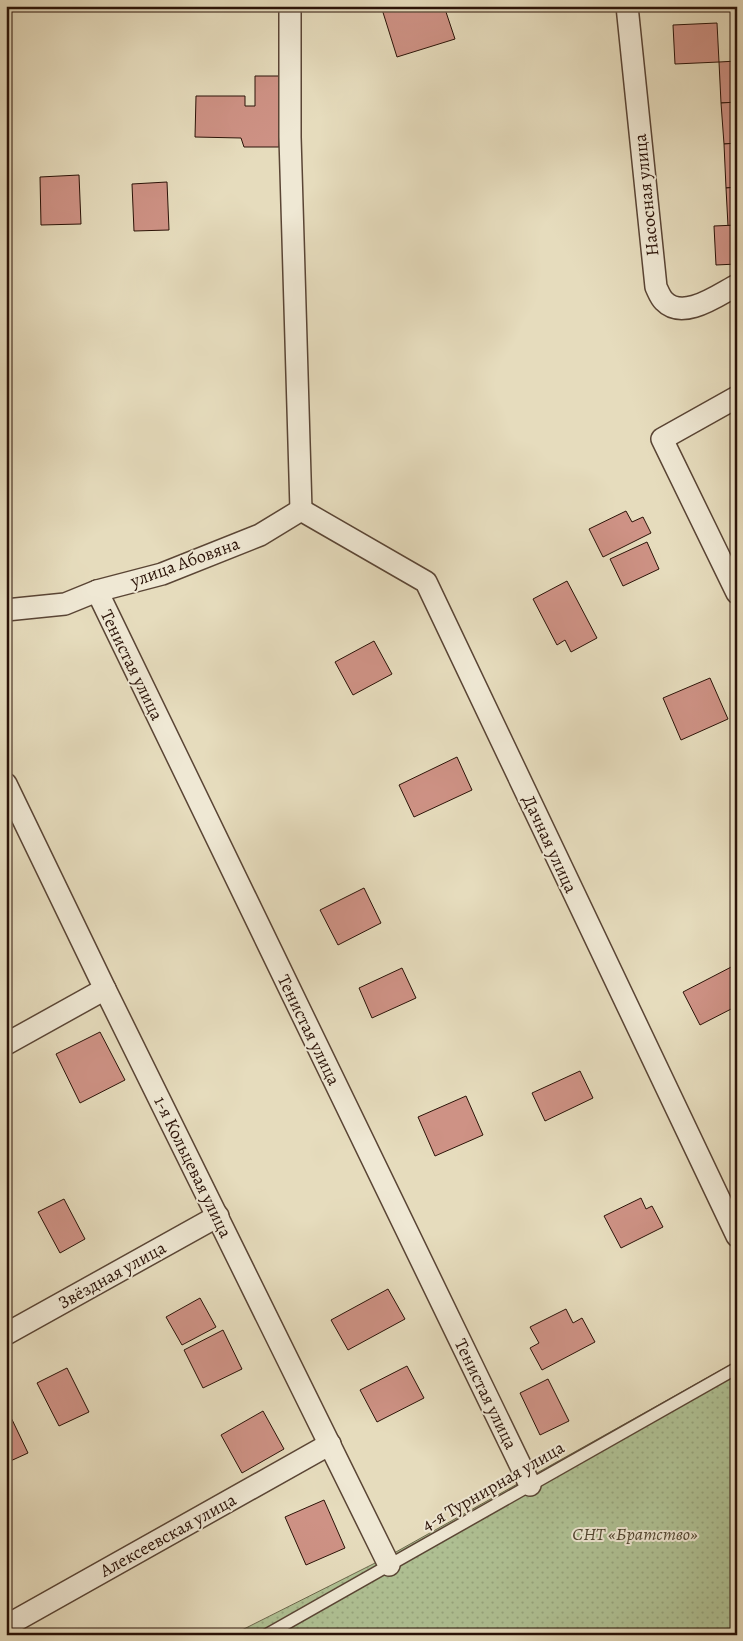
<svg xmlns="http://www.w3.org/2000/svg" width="743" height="1641" viewBox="0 0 743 1641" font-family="Alegreya,serif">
	<defs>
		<pattern id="park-dots" width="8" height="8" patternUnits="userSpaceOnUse" patternTransform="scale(1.25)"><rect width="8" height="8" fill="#b0c295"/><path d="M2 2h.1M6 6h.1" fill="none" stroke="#98a67f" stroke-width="1.8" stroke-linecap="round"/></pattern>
	</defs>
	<rect width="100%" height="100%" fill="#e6dcbd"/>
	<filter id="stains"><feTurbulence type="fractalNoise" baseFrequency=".004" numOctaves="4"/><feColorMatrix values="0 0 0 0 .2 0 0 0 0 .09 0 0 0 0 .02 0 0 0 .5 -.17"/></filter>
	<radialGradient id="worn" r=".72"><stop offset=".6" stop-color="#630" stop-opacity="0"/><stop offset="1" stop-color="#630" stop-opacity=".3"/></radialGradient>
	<path fill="url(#park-dots)" stroke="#6e6a4e" d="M 737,1361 L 737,1635 L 232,1635 L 387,1557 Z"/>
	<g fill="#ce9285" stroke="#2b1308">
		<path d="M 381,6 L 444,6 L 455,39 L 397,57 Z"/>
		<path d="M 717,23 L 719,62 L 675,64 L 673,25 Z"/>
		<path d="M 737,61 L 737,102 L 721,103 L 719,62 Z"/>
		<path d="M 255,76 L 280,76 L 279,147 L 244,147 L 241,138 L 195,137 L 196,96 L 245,96 L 245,106 L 255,106 Z"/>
		<path d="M 737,102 L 737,143 L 724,144 L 721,103 Z"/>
		<path d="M 737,143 L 737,187 L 726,188 L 724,144 Z"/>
		<path d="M 79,175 L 81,224 L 41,225 L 40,177 Z"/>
		<path d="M 167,182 L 169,230 L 134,231 L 132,184 Z"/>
		<path d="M 737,187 L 737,225 L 728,226 L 726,188 Z"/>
		<path d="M 737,225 L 737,264 L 716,265 L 714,226 Z"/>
		<path d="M 626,511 L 632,522 L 643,517 L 651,533 L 603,557 L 589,529 Z"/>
		<path d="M 647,542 L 659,569 L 623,586 L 610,559 Z"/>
		<path d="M 567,581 L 597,638 L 571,652 L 565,640 L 557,645 L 533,599 Z"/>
		<path d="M 374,641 L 392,674 L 353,695 L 335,662 Z"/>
		<path d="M 710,678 L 728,719 L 681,740 L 663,698 Z"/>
		<path d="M 457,757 L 472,790 L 414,817 L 399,785 Z"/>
		<path d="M 364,888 L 381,923 L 338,945 L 320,910 Z"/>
		<path d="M 737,964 L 737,1006 L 700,1025 L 683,992 Z"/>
		<path d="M 402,968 L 416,998 L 372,1018 L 359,988 Z"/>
		<path d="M 100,1032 L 125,1080 L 80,1103 L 56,1054 Z"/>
		<path d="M 580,1071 L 593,1098 L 545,1121 L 532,1093 Z"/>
		<path d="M 466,1096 L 483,1135 L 435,1156 L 418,1117 Z"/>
		<path d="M 641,1198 L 646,1209 L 652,1206 L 663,1227 L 621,1248 L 604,1216 Z"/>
		<path d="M 64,1199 L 85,1239 L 60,1253 L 38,1212 Z"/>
		<path d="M 388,1289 L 405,1319 L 348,1350 L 331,1320 Z"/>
		<path d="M 200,1298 L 216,1327 L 182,1345 L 166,1317 Z"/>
		<path d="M 566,1309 L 573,1323 L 582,1318 L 595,1342 L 542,1370 L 530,1348 L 539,1343 L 530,1327 Z"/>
		<path d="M 223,1330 L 242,1369 L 203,1388 L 184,1350 Z"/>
		<path d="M 407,1366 L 424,1398 L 377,1422 L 360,1390 Z"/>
		<path d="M 67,1368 L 89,1412 L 59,1426 L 37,1383 Z"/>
		<path d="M 548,1379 L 569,1421 L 540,1435 L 520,1393 Z"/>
		<path d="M 6,1407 L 28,1453 L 6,1463 Z"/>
		<path d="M 263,1411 L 284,1449 L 242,1473 L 221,1435 Z"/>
		<path d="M 324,1500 L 345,1548 L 306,1565 L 285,1517 Z"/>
	</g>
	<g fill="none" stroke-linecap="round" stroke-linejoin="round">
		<g stroke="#5a4535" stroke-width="14">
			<path id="service" d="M 266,1635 L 737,1368"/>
		</g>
		<g stroke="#5a4535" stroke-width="24">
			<g id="minor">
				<path d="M 290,6 L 290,137 L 301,510"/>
				<path d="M 627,6 L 656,287 C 658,291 660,297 664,301 C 683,321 718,295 737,285"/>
				<path d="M 737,397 L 662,439 L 737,593"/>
				<path d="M 301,510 L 426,582 L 737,1236"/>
				<path d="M 97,591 L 530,1485"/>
				<path d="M 6,610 L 65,604 L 97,591 L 162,574 L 260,535 L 301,510"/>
				<path d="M 6,784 L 105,989 L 389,1565"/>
				<path d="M 6,1044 L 105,989"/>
				<path d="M 6,1334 L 218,1216"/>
				<path d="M 6,1626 L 330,1444"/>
			</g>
		</g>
		<use href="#service" stroke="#efe8d4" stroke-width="11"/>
		<use href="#minor" stroke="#efe8d4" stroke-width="21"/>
	</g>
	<g text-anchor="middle" stroke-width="4" stroke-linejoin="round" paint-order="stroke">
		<g font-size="18" fill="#2b1308" stroke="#efe8d4">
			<text transform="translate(646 195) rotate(-96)" y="6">Насосная улица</text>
			<text transform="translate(185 562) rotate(-20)" y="6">улица Абовяна</text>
			<text transform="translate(132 665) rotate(64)" y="6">Тенистая улица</text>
			<text transform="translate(550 844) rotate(65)" y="6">Дачная улица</text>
			<text transform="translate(309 1030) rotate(64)" y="6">Тенистая улица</text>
			<text transform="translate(193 1167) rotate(64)" y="6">1-я Кольцевая улица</text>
			<text transform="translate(112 1275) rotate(-29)" y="6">Звёздная улица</text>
			<text transform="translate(486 1394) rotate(64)" y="6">Тенистая улица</text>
			<text transform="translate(493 1486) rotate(-30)" y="6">4-я Турнирная улица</text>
			<text transform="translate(168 1535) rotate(-29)" y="6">Алексеевская улица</text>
		</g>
		<g font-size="18" font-style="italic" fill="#534832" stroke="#efe8d4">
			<text x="635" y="1540">СНТ «Братство»</text>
		</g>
	</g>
	<rect width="743" height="1641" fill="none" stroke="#e6dcbd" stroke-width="25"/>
	<rect x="8" y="8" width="728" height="1626" fill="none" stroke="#2b1308" stroke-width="2.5"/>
	<rect x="12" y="12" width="718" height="1616" fill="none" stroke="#2b1308"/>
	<rect width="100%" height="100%" filter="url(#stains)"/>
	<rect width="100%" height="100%" fill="url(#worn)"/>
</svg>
